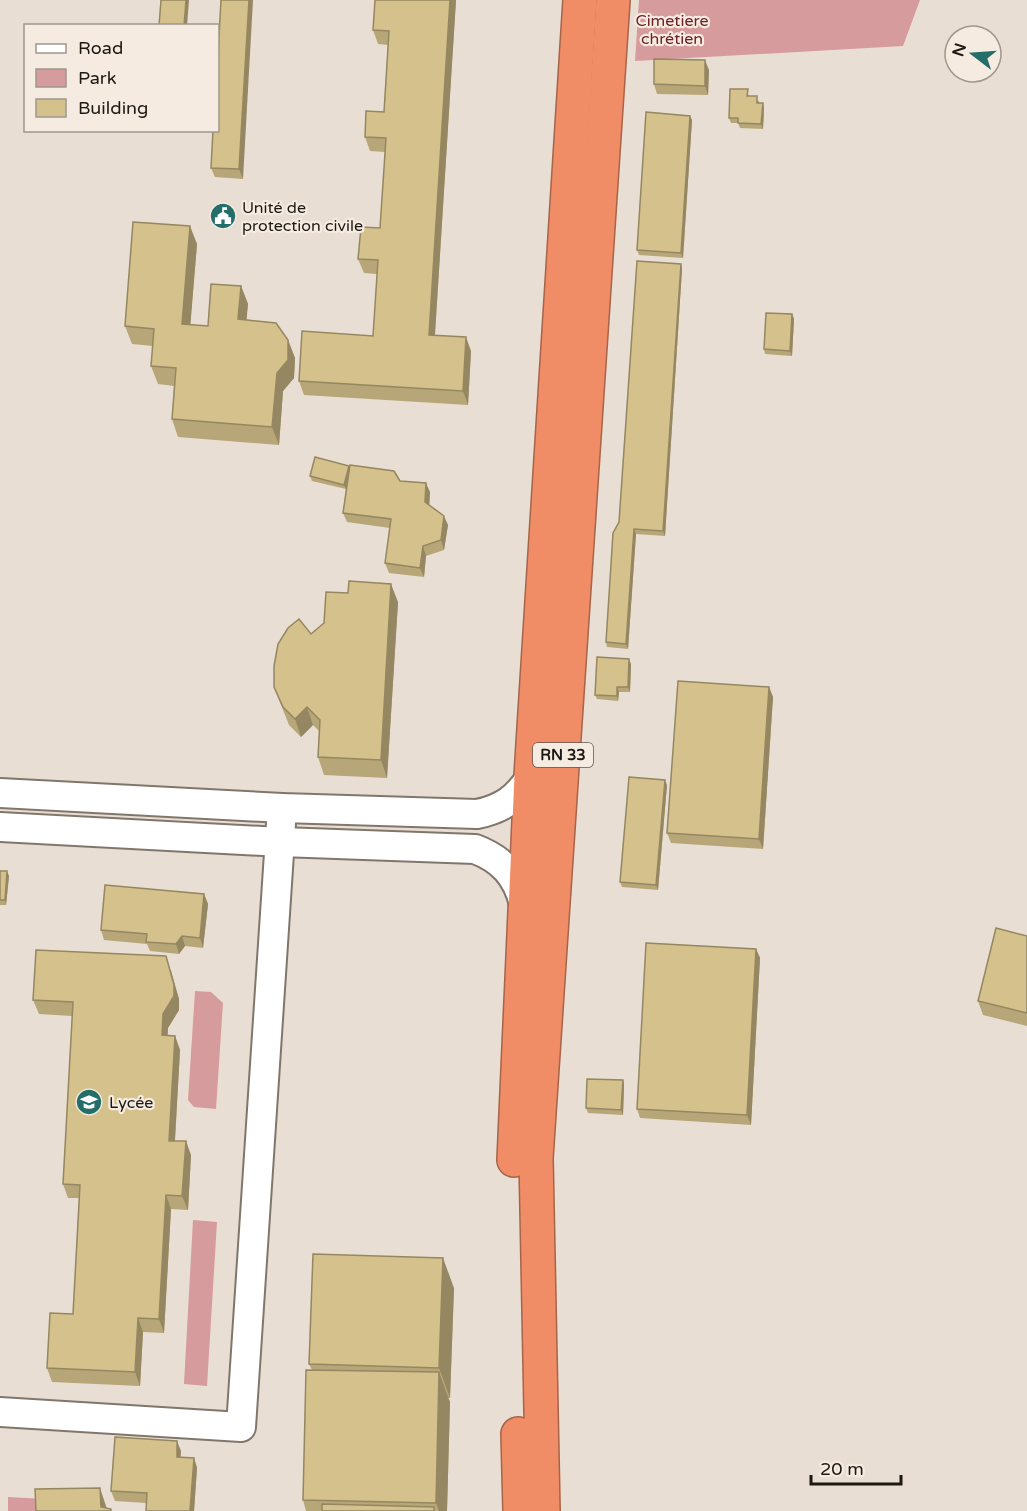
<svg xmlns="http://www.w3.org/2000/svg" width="1027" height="1511" viewBox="0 0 1027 1511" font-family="'Varela Round',sans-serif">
	<rect width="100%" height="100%" fill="#e9ded3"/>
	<g fill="#d69b9c">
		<path d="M 639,0 L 920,0 L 903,46 L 635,61 Z"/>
		<path d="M 195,991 L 211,992 L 223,1003 L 216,1109 L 194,1107 L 188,1100 Z"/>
		<path d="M 193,1220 L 217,1222 L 207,1386 L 184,1384 Z"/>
		<path d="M 8,1497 L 82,1501 L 81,1511 L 8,1511 Z"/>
	</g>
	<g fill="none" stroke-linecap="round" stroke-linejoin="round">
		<g stroke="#80766c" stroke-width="32">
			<g id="street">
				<path d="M 0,793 L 282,808 L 477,814 C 502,809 518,798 531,776"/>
				<path d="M 0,827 L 281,842 L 475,849 C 502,859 517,876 524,904"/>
				<path d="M 0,1412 L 241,1427 L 282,808"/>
			</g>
		</g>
		<g stroke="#a66449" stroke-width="36">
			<g id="highway">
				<path d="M 514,1160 L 531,776 L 580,0"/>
				<path d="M 518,1434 L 520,1511"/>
				<path d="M 543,1511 L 536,1158 L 613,0"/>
			</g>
		</g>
		<use href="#street" stroke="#fff" stroke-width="28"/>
		<use href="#highway" stroke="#f18d66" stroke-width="33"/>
	</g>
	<g fill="#b7a678">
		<path d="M 456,0 L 435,335 L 471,351 L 468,405 L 304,395 L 299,381 L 373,336 L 377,274 L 364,273 L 358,259 L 380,228 L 385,152 L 370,151 L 365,137 L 384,112 L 388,45 L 378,44 L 373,30 Z"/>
		<path d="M 218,56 L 243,179 L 215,177 L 211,168 Z"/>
		<path d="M 709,70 L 708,95 L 657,94 L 654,84 Z"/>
		<path d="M 749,94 L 749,96 L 759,101 L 759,103 L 764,108 L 763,129 L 740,128 L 738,123 L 731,123 L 729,118 Z"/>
		<path d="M 692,120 L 683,258 L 639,255 L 637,250 Z"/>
		<path d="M 197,244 L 190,325 L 208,326 L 241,286 L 248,304 L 246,320 L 288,340 L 295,358 L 294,378 L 283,391 L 279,445 L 178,437 L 172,419 L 174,386 L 158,384 L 151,366 L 153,346 L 132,344 L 125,326 Z"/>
		<path d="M 681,264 L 682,269 L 665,536 L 636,534 L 628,649 L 607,647 L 606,642 L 619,522 Z"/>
		<path d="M 792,314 L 794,319 L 792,356 L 765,354 L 764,349 Z"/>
		<path d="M 310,476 L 400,481 L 430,492 L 429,505 L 448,525 L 444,550 L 426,556 L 424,577 L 389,573 L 385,563 L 390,528 L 347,522 L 343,513 L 346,489 L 312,481 Z"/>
		<path d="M 398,602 L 387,778 L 324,775 L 318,757 L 319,731 L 313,725 L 301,737 L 289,725 L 274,687 L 311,634 L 324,623 Z"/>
		<path d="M 631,664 L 630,692 L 619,692 L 618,701 L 597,699 L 595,695 Z"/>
		<path d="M 769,687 L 773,697 L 763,849 L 671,843 L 667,833 Z"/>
		<path d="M 667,785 L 658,890 L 622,887 L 620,882 Z"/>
		<path d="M 0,871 L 9,876 L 6,905 L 0,905 Z"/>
		<path d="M 204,894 L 208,904 L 203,948 L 185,946 L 179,954 L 150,951 L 147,944 L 104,940 L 101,930 Z"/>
		<path d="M 1027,936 L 1027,1026 L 983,1015 L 978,1001 Z"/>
		<path d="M 756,949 L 760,958 L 751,1125 L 640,1118 L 637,1109 Z"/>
		<path d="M 171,970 L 179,999 L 179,1010 L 168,1028 L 167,1036 L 175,1036 L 180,1050 L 175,1141 L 191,1155 L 188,1210 L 171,1209 L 164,1333 L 143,1332 L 140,1386 L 52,1382 L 47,1368 L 73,1314 L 79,1198 L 68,1198 L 63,1184 L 72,1016 L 39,1014 L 33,1000 Z"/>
		<path d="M 623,1080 L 624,1085 L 623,1115 L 588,1113 L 586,1108 Z"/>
		<path d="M 454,1288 L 450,1398 L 448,1398 L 450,1402 L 447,1511 L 306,1511 L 303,1500 L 312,1370 L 309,1364 Z"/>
		<path d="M 181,1451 L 180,1457 L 194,1458 L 197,1468 L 194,1511 L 146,1511 L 146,1503 L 115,1501 L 111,1491 Z"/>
	</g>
	<g fill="#958761">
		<path d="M 186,0 L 189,0 L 187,26 L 184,26 Z"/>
		<path d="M 249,0 L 253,0 L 243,179 L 239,169 Z"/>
		<path d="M 450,0 L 456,0 L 434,349 L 429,335 Z"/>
		<path d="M 705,60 L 709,70 L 708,95 L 705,86 Z"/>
		<path d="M 763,103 L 764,108 L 763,129 L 761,124 Z"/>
		<path d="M 690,116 L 692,120 L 683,258 L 681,253 Z"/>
		<path d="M 190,226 L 197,244 L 189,342 L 182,324 Z"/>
		<path d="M 681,264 L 682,269 L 665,536 L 663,531 Z"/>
		<path d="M 241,286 L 248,304 L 245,337 L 238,319 Z"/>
		<path d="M 792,314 L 794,319 L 792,356 L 790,351 Z"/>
		<path d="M 466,337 L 471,351 L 468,405 L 463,391 Z"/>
		<path d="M 288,340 L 295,358 L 294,378 L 283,391 L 279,445 L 272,427 L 277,373 Z"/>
		<path d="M 349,466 L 351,470 L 346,489 L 344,485 Z"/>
		<path d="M 426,483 L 430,492 L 429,511 L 425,502 Z"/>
		<path d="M 444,516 L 448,525 L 444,550 L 441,540 Z"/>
		<path d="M 634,529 L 636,534 L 628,649 L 626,644 Z"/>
		<path d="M 423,546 L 426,556 L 424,577 L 420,568 Z"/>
		<path d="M 391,584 L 398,602 L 387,778 L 381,760 Z"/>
		<path d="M 629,659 L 631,664 L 630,692 L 628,687 Z"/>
		<path d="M 617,687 L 619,692 L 618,701 L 617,696 Z"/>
		<path d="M 769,687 L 773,697 L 763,849 L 759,839 Z"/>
		<path d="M 307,707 L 313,725 L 301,737 L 295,719 Z"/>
		<path d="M 665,780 L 667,785 L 658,890 L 656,885 Z"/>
		<path d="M 7,871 L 9,876 L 6,905 L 5,900 Z"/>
		<path d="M 204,894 L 208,904 L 203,948 L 200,938 Z"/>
		<path d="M 182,936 L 185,946 L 179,954 L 176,944 Z"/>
		<path d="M 756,949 L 760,958 L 751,1125 L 747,1115 Z"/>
		<path d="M 166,956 L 179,999 L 179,1010 L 168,1028 L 167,1049 L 162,1035 Z"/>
		<path d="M 175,1036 L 180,1050 L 174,1155 L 169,1141 Z"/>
		<path d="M 623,1080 L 624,1085 L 623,1115 L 621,1110 Z"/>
		<path d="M 186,1141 L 191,1155 L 188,1210 L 182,1196 Z"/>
		<path d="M 166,1195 L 171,1209 L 164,1333 L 159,1319 Z"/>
		<path d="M 443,1258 L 454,1288 L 450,1398 L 439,1368 Z"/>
		<path d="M 138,1318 L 143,1332 L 140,1386 L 135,1372 Z"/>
		<path d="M 439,1372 L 450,1402 L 447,1511 L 439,1511 L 436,1503 Z"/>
		<path d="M 177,1441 L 181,1451 L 180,1466 L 177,1457 Z"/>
		<path d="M 194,1458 L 197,1468 L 194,1511 L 190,1511 Z"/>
		<path d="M 100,1488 L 106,1506 L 107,1511 L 101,1507 Z"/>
	</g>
	<g fill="#d5c18b" stroke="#958761" stroke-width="1.5">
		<path d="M 161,0 L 186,0 L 184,26 L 159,26 Z"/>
		<path d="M 221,0 L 249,0 L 239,169 L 211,168 L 213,130 L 218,130 L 218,56 Z"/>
		<path d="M 375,0 L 450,0 L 429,335 L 466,337 L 463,391 L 299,381 L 302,331 L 373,336 L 378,260 L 358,259 L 361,227 L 380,228 L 386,138 L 365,137 L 366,111 L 384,112 L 389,31 L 373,30 Z"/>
		<path d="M 654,59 L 705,60 L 705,86 L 654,84 Z"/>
		<path d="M 730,89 L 748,89 L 747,96 L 757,96 L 757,103 L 763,103 L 761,124 L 738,123 L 738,118 L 729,118 Z"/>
		<path d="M 646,112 L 690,116 L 681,253 L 637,250 Z"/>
		<path d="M 133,222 L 190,226 L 182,324 L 208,326 L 211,284 L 241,286 L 238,319 L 276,323 L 288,340 L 288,360 L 277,373 L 272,427 L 172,419 L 176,368 L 151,366 L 154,329 L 125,326 Z"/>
		<path d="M 637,261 L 681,264 L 663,531 L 634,529 L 626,644 L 606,642 L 613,533 L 619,522 Z"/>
		<path d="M 766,313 L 792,314 L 790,351 L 764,349 Z"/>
		<path d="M 315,457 L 349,466 L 344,485 L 310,476 Z"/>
		<path d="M 350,465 L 394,471 L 400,481 L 426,483 L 425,502 L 444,516 L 441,540 L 423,546 L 420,568 L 385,563 L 391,519 L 343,513 Z"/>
		<path d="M 349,581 L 391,584 L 381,760 L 318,757 L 320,720 L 307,707 L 295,719 L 283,707 L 274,687 L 274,666 L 278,644 L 288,628 L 299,619 L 311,634 L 324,623 L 326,592 L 348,593 Z"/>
		<path d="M 597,657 L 629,659 L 628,687 L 617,687 L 617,696 L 595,695 Z"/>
		<path d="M 678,681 L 769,687 L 759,839 L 667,833 Z"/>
		<path d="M 629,777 L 665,780 L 656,885 L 620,882 Z"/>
		<path d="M 0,871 L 7,871 L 5,900 L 0,900 Z"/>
		<path d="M 105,885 L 204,894 L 200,938 L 182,936 L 176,944 L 146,942 L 147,934 L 101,930 Z"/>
		<path d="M 996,928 L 1027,936 L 1027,1013 L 978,1001 Z"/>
		<path d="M 646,943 L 756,949 L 747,1115 L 637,1109 Z"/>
		<path d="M 36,950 L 166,956 L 174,985 L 174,996 L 163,1014 L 162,1035 L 175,1036 L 169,1141 L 186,1141 L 182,1196 L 166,1195 L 159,1319 L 138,1318 L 135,1372 L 47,1368 L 50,1313 L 73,1314 L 80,1185 L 63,1184 L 73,1002 L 33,1000 Z"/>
		<path d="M 587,1079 L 623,1080 L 621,1110 L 586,1108 Z"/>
		<path d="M 313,1254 L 443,1258 L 439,1368 L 309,1364 Z"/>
		<path d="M 306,1370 L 439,1372 L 436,1503 L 303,1500 Z"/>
		<path d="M 115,1437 L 177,1441 L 177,1457 L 194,1458 L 190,1511 L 146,1511 L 147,1493 L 111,1491 Z"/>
		<path d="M 100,1488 L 101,1507 L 111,1509 L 111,1511 L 36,1511 L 35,1489 Z"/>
		<path d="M 322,1504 L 434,1507 L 434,1511 L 322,1511 Z"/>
	</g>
	<defs>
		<g id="civic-disc" transform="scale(1.35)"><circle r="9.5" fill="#246e69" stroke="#f6ebe0"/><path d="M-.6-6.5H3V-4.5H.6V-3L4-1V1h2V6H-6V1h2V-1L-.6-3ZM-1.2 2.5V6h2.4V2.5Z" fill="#fff"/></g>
		<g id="school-disc" transform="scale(1.35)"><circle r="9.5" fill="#246e69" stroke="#f6ebe0"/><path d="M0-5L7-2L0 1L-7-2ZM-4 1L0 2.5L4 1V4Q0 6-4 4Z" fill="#fff"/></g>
	</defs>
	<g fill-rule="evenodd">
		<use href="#civic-disc" x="223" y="216"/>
		<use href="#school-disc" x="89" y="1102"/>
	</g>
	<g text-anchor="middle" stroke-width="4.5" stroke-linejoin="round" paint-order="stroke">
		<rect fill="#f6ebe0" stroke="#5d5751" stroke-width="1.5" x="533" y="743" width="60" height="24" rx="4.5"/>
		<g font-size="15" font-weight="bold" fill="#1c1814">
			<text x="563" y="760">RN 33</text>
		</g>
		<g font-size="16" fill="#6c222a" stroke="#f6ebe0">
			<text x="672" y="26">Cimetiere<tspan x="672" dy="18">chrétien</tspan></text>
		</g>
		<g font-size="16" fill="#1c1814" stroke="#f6ebe0" text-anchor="start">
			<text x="242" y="213">Unité de<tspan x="242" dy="18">protection civile</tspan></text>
			<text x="109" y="1108">Lycée</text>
		</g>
	</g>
	<rect x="24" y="24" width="195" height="108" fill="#f6ebe0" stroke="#9f978e" stroke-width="1.5"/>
	<rect x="36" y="44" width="30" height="9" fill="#ffffff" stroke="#9f978e" stroke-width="1.5"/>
	<text x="78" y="54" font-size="18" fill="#1c1814">Road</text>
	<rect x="36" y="69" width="30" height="18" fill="#d69b9c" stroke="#9f978e" stroke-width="1.5"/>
	<text x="78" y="84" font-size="18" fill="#1c1814">Park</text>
	<rect x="36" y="99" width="30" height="18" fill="#d5c18b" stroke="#9f978e" stroke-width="1.5"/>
	<text x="78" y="114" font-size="18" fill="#1c1814">Building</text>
	<g transform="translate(973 54) rotate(287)"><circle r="28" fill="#f6ebe0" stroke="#9f978e" stroke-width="1.5"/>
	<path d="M0-4.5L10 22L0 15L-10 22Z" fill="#246e69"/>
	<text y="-9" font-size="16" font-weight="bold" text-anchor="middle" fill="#1c1814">N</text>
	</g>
	<path d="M811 1475v9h90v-9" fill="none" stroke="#1c1814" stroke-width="3"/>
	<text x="820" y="1475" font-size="18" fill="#1c1814" stroke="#f6ebe0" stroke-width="4.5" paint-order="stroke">20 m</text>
</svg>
